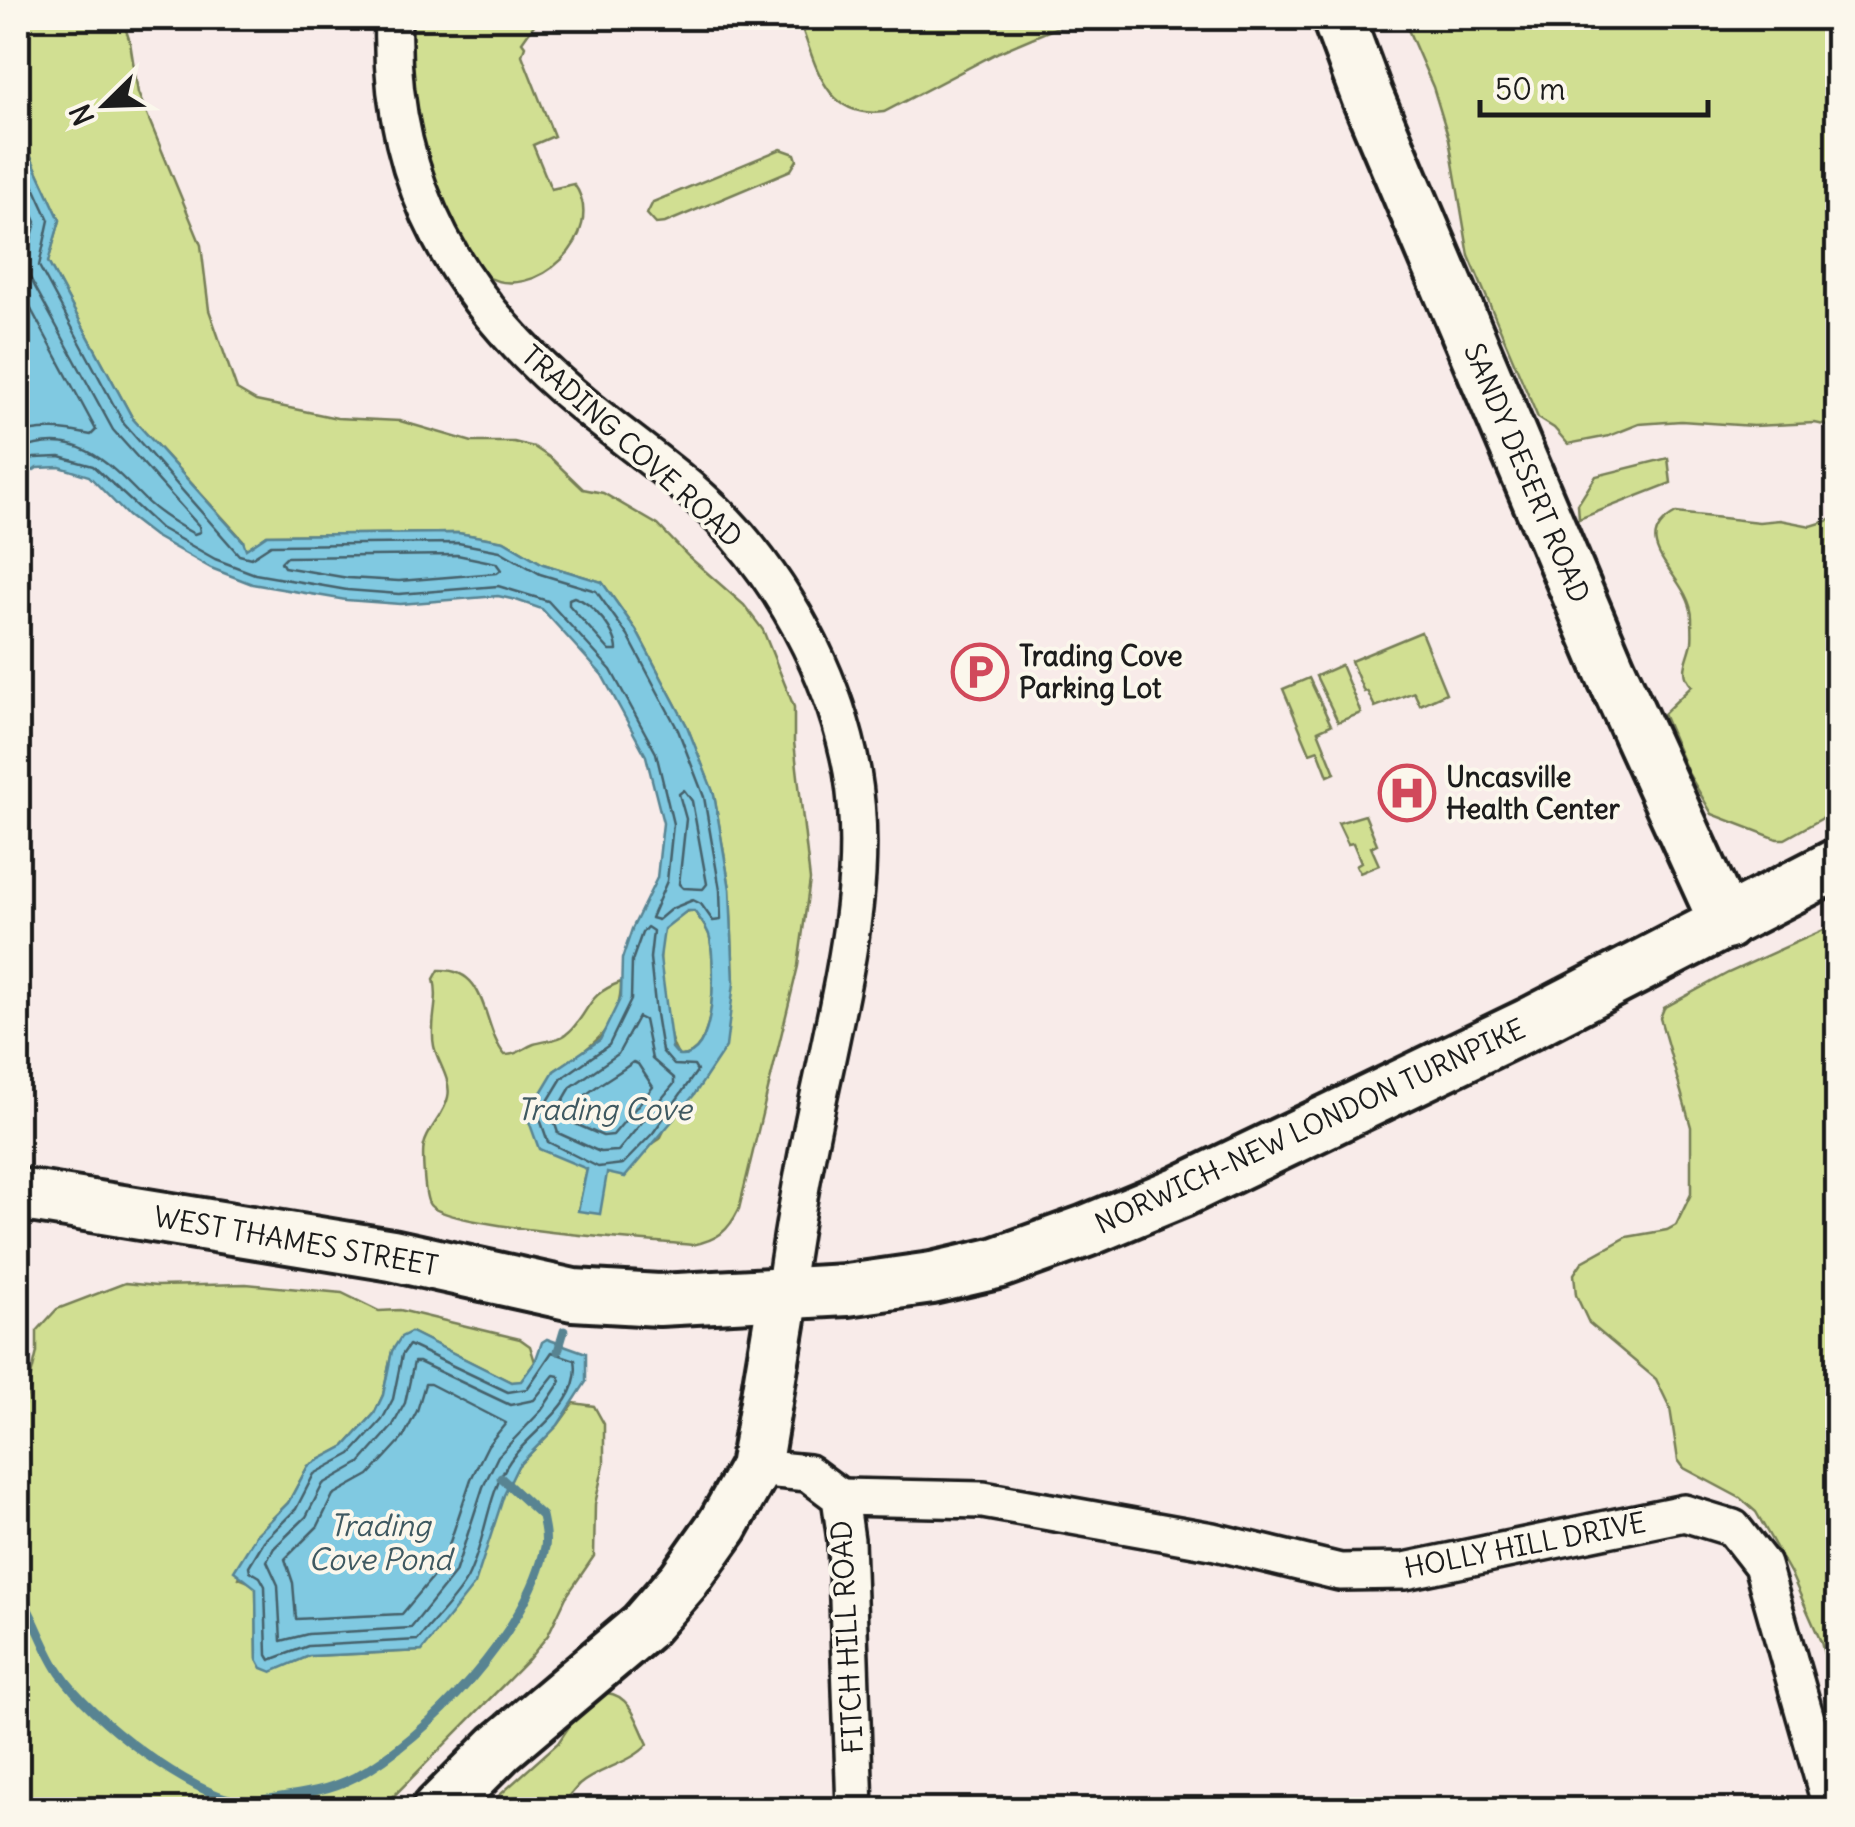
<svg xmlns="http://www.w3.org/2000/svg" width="1855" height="1827" viewBox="0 0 1855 1827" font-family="Delius,sans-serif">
	<rect width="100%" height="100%" fill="#f8ebe9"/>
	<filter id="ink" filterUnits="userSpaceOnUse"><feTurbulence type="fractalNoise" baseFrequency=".01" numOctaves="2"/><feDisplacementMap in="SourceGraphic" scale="20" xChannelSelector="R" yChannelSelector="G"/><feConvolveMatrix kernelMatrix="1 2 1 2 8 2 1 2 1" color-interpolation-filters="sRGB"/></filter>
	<g filter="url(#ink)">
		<g fill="#d1df92" stroke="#767e57" stroke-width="2.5">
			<path d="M 28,18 L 122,18 L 130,42 L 138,93 L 201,245 L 209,310 L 237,390 L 256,401 L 337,418 L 400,421 L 472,442 L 514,442 L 534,447 L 552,459 L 583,489 L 603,493 L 658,525 L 688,556 L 744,605 L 763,630 L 794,707 L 794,742 L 810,880 L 798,966 L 739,1209 C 728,1232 717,1240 692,1245 C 652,1241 448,1228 430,1205 C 424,1198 422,1153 424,1145 C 428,1128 445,1114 448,1097 C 452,1081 437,1061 434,1046 C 429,1021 440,1003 434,979 L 439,970 C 490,968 481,1027 505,1055 C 518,1055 523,1048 534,1044 C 547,1040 561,1041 571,1030 C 592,1008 586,995 621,982 C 621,1029 590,1048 554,1071 L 587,1169 L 578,1210 L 607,1173 L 660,1139 L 734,983 L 730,889 L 714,795 L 687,726 L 636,630 L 602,582 L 543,564 L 504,541 L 458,533 L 267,535 L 243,552 L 243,540 L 133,419 L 48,262 L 60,220 L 22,138 Z"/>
			<path d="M 409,18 L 539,18 L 522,42 L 525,46 L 522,55 L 554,136 L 533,145 L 551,189 L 574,184 C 610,234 534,306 484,275 C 465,263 457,238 449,218 C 440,197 430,175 423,154 C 410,110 409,62 409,18 Z"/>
			<path d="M 798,18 L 1079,18 L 999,52 L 884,112 C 823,120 816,62 798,18 Z"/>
			<path d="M 1403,18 L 1837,18 L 1837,428 L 1815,423 L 1753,426 L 1681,421 L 1639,424 L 1609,436 L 1568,444 L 1554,428 L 1538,418 L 1469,256 L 1449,139 L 1433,87 Z"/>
			<path d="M 781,149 L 795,154 L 797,160 L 791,170 L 665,223 L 656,224 L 647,214 L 653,202 Z"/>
			<path d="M 1668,458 L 1671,483 L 1579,519 L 1578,504 L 1596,476 Z"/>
			<path d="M 1676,513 L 1759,522 L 1780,520 L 1811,526 L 1837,518 L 1837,810 L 1785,839 L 1777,839 L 1712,814 L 1688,773 L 1663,714 L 1692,686 C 1678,672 1689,659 1692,642 C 1693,635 1692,626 1692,618 C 1691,576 1622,543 1676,513 Z"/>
			<path d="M 1421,632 L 1446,693 L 1420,705 L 1414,692 L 1375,707 L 1367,691 L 1364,692 L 1351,661 Z"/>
			<path d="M 1341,665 L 1361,713 L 1338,722 L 1316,676 Z"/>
			<path d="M 1309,678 L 1331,725 L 1318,731 L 1335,773 L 1328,776 L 1318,750 L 1310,753 L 1283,689 Z"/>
			<path d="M 1365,815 L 1377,844 L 1371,847 L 1379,865 L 1360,873 L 1356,865 L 1361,862 L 1353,843 L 1348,844 L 1338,823 Z"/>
			<path d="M 694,910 C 699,919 708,928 710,938 C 715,964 718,1058 679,1056 C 665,1041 655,952 663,932 C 668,920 682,912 694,910 Z"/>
			<path d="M 1837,924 L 1837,1706 L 1821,1642 L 1791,1574 L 1756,1512 L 1740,1498 L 1684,1468 L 1678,1460 L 1670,1408 L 1656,1379 L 1589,1323 L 1576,1295 L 1574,1274 L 1582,1262 L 1627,1237 L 1667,1230 L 1676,1225 L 1691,1194 L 1691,1127 L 1660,1018 L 1664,1008 L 1728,973 Z"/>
			<path d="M 125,1283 L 156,1286 L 246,1284 L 342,1293 L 379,1311 L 400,1310 L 520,1339 L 530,1346 L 535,1362 L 521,1382 L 511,1382 L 411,1332 L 392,1351 L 383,1395 L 374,1414 L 345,1446 L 308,1466 L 288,1503 L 257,1534 L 239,1578 L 254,1584 L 256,1588 L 257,1659 L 272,1671 L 309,1656 L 422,1651 L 518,1466 L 558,1425 L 574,1403 L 594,1406 L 604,1424 L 604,1464 L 595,1504 L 594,1556 L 566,1597 L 548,1635 L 528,1660 L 381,1809 L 18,1809 L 18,1430 L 37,1352 L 37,1331 L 57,1309 Z"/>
			<path d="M 607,1693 C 631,1695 638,1725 648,1744 C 632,1763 599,1768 579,1785 C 572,1792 566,1802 558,1809 L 483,1810 L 558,1743 L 587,1700 Z"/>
		</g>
		<g fill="#80c9e1" stroke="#588492" stroke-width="2.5" fill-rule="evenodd">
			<path d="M 18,18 L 30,20 L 22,138 L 60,220 L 48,262 L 133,419 L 243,541 L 246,549 L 267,535 L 458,533 L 504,541 L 543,564 L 602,582 L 636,630 L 687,726 L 714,794 L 730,889 L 734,983 L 726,1047 L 694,1095 L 625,1177 L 607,1173 L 600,1214 L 578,1211 L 587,1169 L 539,1149 L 527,1116 L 554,1071 L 600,1040 L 621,997 L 622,959 L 632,929 L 657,878 L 663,823 L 646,756 L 602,675 L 542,609 L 516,600 L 498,596 L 400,604 L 346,600 L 252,584 L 211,568 L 154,536 L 128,516 L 89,476 L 60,467 L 37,468 L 18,481 ZM 687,911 L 694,911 C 700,919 708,928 710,938 C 715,964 718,1059 679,1056 L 672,1048 L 660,958 L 664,929 Z"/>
			<path d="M 411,1332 L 511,1382 L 521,1381 L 535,1362 L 542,1342 L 547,1339 L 586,1353 L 586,1382 L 558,1425 L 518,1466 L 504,1495 L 475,1584 L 422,1651 L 309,1656 L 272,1672 L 262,1668 L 257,1659 L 256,1588 L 234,1571 L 257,1534 L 288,1503 L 308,1466 L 345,1446 L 374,1414 L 383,1395 L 392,1351 L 401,1337 Z"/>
		</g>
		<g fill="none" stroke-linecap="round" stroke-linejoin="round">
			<g stroke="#44616b" stroke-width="2.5">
				<path d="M 18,152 L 49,220 L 39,266 L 124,424 L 239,555 L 251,558 L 271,545 L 458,543 L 500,551 L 540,574 L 596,591 L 628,636 L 678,730 L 704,797 L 720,890 L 721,920 L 713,921 L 701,904 L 693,900 L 671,909 L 658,920 L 651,918 L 667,881 L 673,824 L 656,753 L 611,670 L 548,601 L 498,586 L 399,594 L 347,590 L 255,574 L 215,559 L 160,528 L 93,466 L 60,457 L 34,458 L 18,467"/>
				<path d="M 18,181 L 36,222 L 26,258 L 28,274 L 113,430 L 199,526 L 200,532 L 194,534 C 176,524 156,512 142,497 C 106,460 73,427 18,451"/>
				<path d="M 18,285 L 96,430 L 91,435 C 67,430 41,426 18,435"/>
				<path d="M 457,555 L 496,563 L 501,570 L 497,573 L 399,581 L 348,578 L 284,567 L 281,562 L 286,557 Z"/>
				<path d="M 574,597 C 593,603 617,632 617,651 L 610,651 L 569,605 L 569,599 Z"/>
				<path d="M 684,790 L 692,801 L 707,884 L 703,889 L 683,888 L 679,884 L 686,819 L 679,794 Z"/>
				<path d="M 647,927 L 653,931 L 650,958 L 656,1014 L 662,1051 L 674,1065 L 694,1066 L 697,1071 L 653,1133 L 623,1164 L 598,1167 L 548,1142 L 539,1116 L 562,1078 L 609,1045 L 631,1000 L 632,961 L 642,933 Z"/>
				<path d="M 638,1017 L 644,1020 L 652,1059 L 674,1078 L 674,1084 L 618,1151 L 600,1152 L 558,1133 L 553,1118 L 571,1087 L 618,1054 Z"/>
				<path d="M 633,1062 L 638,1064 L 653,1087 L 613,1135 L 603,1136 L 571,1122 C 573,1093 613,1079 633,1062 Z"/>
				<path d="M 409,1345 L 508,1392 L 527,1389 L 552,1352 L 575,1360 C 583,1404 531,1430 510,1461 C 486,1496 486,1542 467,1579 C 455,1600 433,1621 418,1640 L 308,1646 L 270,1660 L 267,1655 L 265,1586 L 260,1577 L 250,1571 L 249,1566 L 264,1541 L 296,1509 L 314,1474 L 351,1454 L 382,1420 L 393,1399 L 402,1355 Z"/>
				<path d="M 414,1362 L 419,1362 L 510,1405 L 534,1400 L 554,1375 L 559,1376 L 561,1381 L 541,1411 L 498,1456 L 483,1487 L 455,1573 L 411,1628 L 308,1634 L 281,1641 L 278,1585 L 267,1561 L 274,1548 L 306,1517 L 323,1484 L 360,1463 L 392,1427 L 405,1403 Z"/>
				<path d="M 425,1384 L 430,1384 L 506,1423 L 488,1445 L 471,1479 L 442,1566 L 402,1614 L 296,1619 L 293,1583 L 285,1559 L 318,1526 L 333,1495 L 369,1475 L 403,1438 L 417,1411 Z"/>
			</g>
			<g stroke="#588492" stroke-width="9">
				<path d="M 558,1351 L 564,1331"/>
				<path d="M 18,1592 C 35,1617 43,1648 60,1673 C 89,1717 192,1797 244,1802 C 253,1803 265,1799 275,1798 C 302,1794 330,1790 355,1777 C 429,1737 528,1631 545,1547 C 547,1537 544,1526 542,1516 L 501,1478"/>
			</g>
			<g stroke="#1c1c1c" stroke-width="42">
				<g id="minor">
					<path d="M 393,18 C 387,185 460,305 587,408 C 637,449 695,487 737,535 C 794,601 836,685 852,771 C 869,871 846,966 826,1063 C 809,1140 794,1216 784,1294"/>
					<path d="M 755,1468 L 808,1473 L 840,1497 L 846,1540 L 855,1810"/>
					<path d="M 840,1497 L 983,1500 L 1212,1541 L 1340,1572 L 1405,1571 L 1684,1513 L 1733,1528 L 1762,1565 L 1832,1810"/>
				</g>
			</g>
			<g stroke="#1c1c1c" stroke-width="58">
				<g id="secondary">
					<path d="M 1338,18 L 1367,96 L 1610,670 L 1726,924"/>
					<path d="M 18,1194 L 392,1255 L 573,1295 L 659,1300 L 847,1290 L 932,1278 L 997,1263 L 1086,1231 L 1180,1192 L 1529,1024 L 1838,864"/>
					<path d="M 438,1810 L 500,1748 L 643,1627 L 684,1580 L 723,1525 L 755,1468 L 784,1294"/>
				</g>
			</g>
			<use href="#minor" stroke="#fbf7ec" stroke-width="35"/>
			<use href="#secondary" stroke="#fbf7ec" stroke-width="50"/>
		</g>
	</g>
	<defs>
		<g id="parking-ring" transform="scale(2.875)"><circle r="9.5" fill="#fbf7ec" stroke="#d1495b" stroke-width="1.5"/><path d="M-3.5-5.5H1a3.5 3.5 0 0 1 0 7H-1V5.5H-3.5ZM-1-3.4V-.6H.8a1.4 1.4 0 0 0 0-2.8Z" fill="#d1495b"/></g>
		<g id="hospital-ring" transform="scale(2.875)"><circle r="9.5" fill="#fbf7ec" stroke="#d1495b" stroke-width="1.5"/><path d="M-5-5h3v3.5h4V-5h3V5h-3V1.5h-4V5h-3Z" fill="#d1495b"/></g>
	</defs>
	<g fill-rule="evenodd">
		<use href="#parking-ring" x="980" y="672"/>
		<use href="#hospital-ring" x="1407" y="793"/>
	</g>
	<g text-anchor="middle" stroke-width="8" stroke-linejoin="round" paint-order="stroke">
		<g font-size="28" fill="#1c1c1c" stroke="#fbf7ec">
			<text transform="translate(632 446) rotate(42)" y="10">TRADING COVE ROAD</text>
			<text transform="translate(1527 473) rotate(67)" y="10">SANDY DESERT ROAD</text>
			<text transform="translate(1310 1126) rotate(-25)" y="10">NORWICH-NEW LONDON TURNPIKE</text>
			<text transform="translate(296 1241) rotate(10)" y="10">WEST THAMES STREET</text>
			<text transform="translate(1525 1545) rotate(-11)" y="10">HOLLY HILL DRIVE</text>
			<text transform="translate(847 1637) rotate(-93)" y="10">FITCH HILL ROAD</text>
		</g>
		<g font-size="28" font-weight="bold" fill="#1c1c1c" stroke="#fbf7ec" text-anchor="start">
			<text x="1019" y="666">Trading Cove<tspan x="1019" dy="32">Parking Lot</tspan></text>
			<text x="1446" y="787">Uncasville<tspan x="1446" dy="32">Health Center</tspan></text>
		</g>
		<g font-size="30" font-style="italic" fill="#3f5961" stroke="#fbf7ec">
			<text x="604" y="1120">Trading Cove</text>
			<text x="380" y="1536">Trading<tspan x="380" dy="34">Cove Pond</tspan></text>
		</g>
	</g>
	<rect width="1855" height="1827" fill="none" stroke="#fbf7ec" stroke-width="60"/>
	<rect x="30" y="30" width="1795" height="1767" fill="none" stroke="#1c1c1c" stroke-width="4" filter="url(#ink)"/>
	<g transform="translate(105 105) rotate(247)" stroke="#fbf7ec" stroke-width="8" paint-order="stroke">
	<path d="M0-8L18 38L0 25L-18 38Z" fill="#1c1c1c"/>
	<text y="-15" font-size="28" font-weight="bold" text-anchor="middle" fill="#1c1c1c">N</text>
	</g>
	<path d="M1480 100v15h228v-15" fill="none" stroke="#1c1c1c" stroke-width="5"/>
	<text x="1495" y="100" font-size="30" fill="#1c1c1c" stroke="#fbf7ec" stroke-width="8" paint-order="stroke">50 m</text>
</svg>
